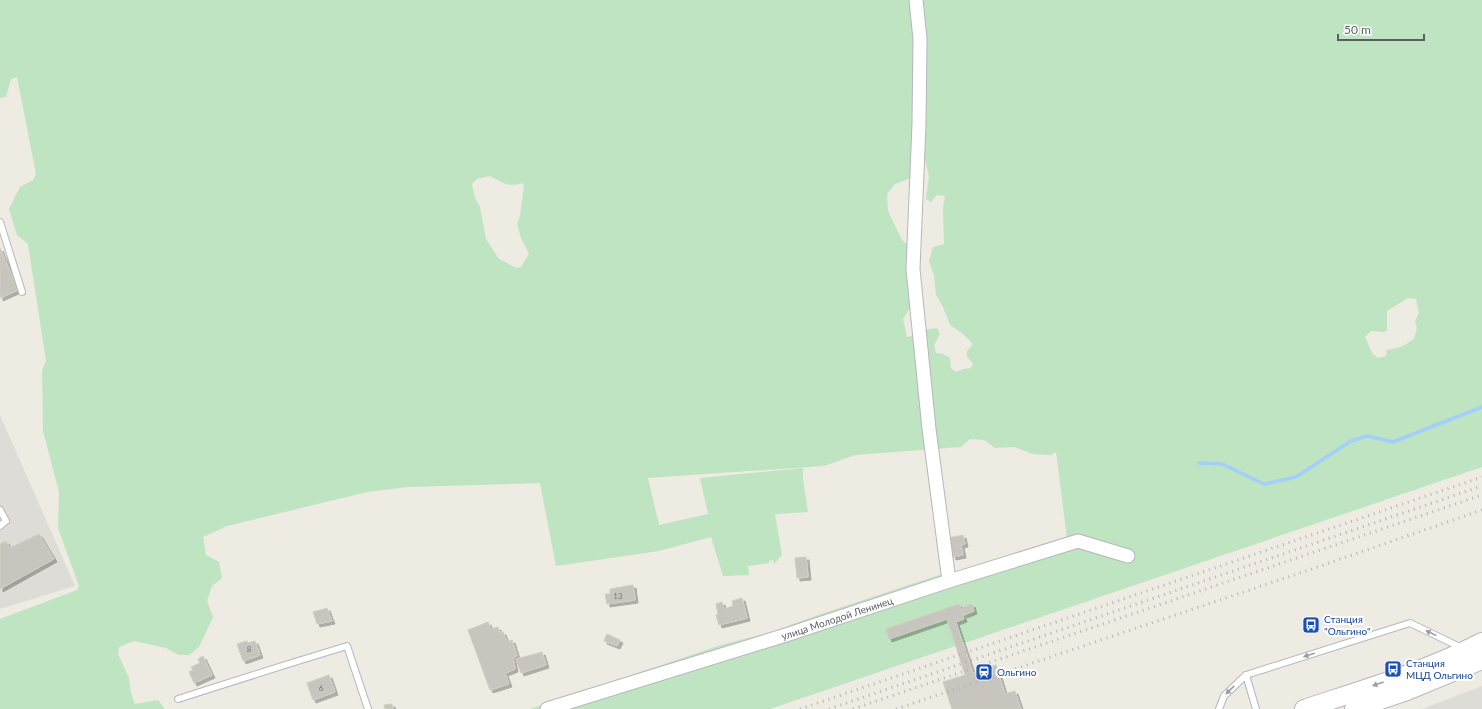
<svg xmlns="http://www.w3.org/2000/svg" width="1482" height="709" viewBox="0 0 1482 709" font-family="Lato,sans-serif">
	<defs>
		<filter id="shadow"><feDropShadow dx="3" dy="3" stdDeviation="0" flood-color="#0004"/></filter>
	</defs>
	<rect width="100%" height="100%" fill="#edebe2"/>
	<g fill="#dedcd6">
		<path d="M 0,415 L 75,586 L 0,609 Z"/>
		<path d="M 1482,686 L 1482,709 L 1422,709 Z"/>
	</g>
	<path fill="#bfe4c1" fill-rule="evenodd" d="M 0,0 L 1482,0 L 1482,467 L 770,709 L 530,709 L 724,644 L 784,629 L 790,625 L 824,613 L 942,574 L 952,571 L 958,572 L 1006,556 L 1067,538 L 1056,452 L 1051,455 L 1033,454 L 1014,447 L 995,448 L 984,440 L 970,439 L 961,447 L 855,455 L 824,466 L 648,478 L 659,525 L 708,514 L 700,478 L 803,468 L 803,480 L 808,512 L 775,514 L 782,555 L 774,564 L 773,560 L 769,561 L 769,563 L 748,566 L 749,575 L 723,576 L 711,537 L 659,551 L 556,566 L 540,483 L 408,487 L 367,492 L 227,526 L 203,537 L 206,555 L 219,562 L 222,578 L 212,586 L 207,601 L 213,617 L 199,647 L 189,655 L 179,655 L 166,648 L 134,641 L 119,647 L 118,654 L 129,678 L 131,693 L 135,704 L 158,700 L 165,709 L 0,709 L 0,619 L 77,590 L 79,586 L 58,528 L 59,492 L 43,431 L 42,370 L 46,361 L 28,244 L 17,235 L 9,209 L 20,187 L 33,180 L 36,174 L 17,77 L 11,79 L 6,97 L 0,98 ZM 916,156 L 924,156 L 929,176 L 926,199 L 931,202 L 937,195 L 945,196 L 943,208 L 944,244 L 933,247 L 929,261 L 934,275 L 936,295 L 943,307 L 950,325 L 962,333 L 973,344 L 967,351 L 967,357 L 973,363 L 971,368 L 963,369 L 956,372 L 951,368 L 950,358 L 943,354 L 936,353 L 934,345 L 940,334 L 937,328 L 915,331 L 912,336 L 907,337 L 903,319 L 910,308 L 909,246 L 902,240 L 888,211 L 887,194 L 895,184 L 911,178 ZM 490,176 C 502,182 508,188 522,183 L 524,186 L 520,216 L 517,223 L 521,238 L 529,254 L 521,267 L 516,268 L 498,258 L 486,239 L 480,207 L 475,198 L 472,184 L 477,179 ZM 1408,298 L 1416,299 L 1419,313 L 1415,321 L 1417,328 L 1414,339 L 1401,347 L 1387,350 L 1386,356 L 1378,358 L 1372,353 L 1365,337 L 1371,331 L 1382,332 L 1387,331 L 1387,311 Z"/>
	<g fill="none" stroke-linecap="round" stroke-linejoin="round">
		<path stroke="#a3cffc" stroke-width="3.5" d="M 1199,463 L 1222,464 L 1264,484 L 1296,477 L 1351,441 L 1367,436 L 1393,442 L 1482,407"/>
	</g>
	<g fill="#c8c5bf" stroke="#d1cdc0" filter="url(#shadow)">
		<path d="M 0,248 L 18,290 L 0,298 Z"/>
		<path d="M 39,534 L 54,559 L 0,589 L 0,544 L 6,541 L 10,548 Z"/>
		<path d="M 963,535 L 965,544 L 961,545 L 963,555 L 953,557 L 948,538 Z"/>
		<path d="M 806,557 L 808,577 L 797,578 L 795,558 Z"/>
		<path d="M 633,585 L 635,600 L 607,604 L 605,594 L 610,594 L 610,589 Z"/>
		<path d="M 742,598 L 747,618 L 719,625 L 716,615 L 718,614 L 716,604 L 722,602 L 724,609 L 733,606 L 732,601 Z"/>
		<path d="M 959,604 L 964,619 L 956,622 L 973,673 L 996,665 L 1005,694 L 1015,691 L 1021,709 L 952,709 L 943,682 L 965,675 L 947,619 L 889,639 L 886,629 Z"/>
		<path d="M 972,604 L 974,611 L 964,615 L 962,608 Z"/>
		<path d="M 327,608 L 332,621 L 317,624 L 313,612 Z"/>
		<path d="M 488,622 L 491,629 L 498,627 L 499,632 L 503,632 L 507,642 L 512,640 L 517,656 L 513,658 L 515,669 L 505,673 L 509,684 L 490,690 L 468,630 Z"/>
		<path d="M 607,634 L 620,640 L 617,646 L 604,641 Z"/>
		<path d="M 247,641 L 248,643 L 255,641 L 260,655 L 243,661 L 237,644 Z"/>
		<path d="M 542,652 L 546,665 L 521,673 L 516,659 Z"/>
		<path d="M 203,656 L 212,675 L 194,683 L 189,672 L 193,670 L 191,667 L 200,663 L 198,659 Z"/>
		<path d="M 329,675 L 335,692 L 313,700 L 307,683 Z"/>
		<path d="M 392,704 L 393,709 L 385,709 L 384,705 Z"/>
	</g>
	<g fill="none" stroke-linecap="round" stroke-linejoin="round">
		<g stroke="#b5b7bc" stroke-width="8">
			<g id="service">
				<path d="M 0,222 L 22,292"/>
				<path d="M 0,510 L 6,521 L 0,526"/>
				<path d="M 1246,675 L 1256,709"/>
				<path d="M 178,699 L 285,665 L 347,646 L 368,709"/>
				<path d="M 1219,709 L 1224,696 L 1246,675 L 1410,623 L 1462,648"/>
			</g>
		</g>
		<g stroke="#b5b7bc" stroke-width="15">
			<g id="minor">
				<path d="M 916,0 L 920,39 L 919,124 L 913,269 L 929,429 L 949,581"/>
				<path id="s1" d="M 547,709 L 789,634 L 949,581 L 1078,541 L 1128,556"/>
			</g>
		</g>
		<g stroke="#b6b8be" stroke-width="20">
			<g id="secondary">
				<path d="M 1304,709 C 1364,689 1426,671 1482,642"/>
				<path d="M 1354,709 L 1407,691 L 1482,660"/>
			</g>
		</g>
		<use href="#service" stroke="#fff" stroke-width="6"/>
		<use href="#minor" stroke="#fff" stroke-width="13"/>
		<use href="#secondary" stroke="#fff" stroke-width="18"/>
		<g stroke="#b3b4b4" stroke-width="3" stroke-dasharray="1 5" stroke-linecap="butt">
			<path d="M 800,709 L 1482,477"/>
			<path d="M 829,709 L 1482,486"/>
			<path d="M 853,709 L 1482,495"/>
			<path d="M 896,709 L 1309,570 L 1482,510"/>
		</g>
	</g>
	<defs><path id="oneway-solid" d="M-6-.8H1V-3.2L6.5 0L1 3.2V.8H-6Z"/></defs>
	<g fill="#9c9ea1">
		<use href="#oneway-solid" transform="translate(1431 633) rotate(-154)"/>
		<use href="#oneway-solid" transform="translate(1309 655) rotate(162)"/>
		<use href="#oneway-solid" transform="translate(1378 684) rotate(161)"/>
		<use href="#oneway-solid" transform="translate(1230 690) rotate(136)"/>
	</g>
	<defs>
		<g id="bus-square" transform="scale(0.9)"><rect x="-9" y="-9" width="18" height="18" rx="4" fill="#1a4fb4" stroke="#fff"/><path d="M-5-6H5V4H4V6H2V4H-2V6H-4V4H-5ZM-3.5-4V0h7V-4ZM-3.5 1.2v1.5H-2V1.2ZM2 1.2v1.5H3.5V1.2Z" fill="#fff"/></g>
		<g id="station-square" transform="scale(0.9)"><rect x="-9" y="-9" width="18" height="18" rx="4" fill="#1a4fb4" stroke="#fff"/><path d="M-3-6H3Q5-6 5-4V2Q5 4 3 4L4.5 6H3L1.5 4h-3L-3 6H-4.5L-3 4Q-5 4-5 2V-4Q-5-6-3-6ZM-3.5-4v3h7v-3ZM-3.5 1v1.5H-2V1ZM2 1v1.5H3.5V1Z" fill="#fff"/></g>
	</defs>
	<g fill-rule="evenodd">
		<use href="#bus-square" x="1311" y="625"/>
		<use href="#bus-square" x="1393" y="669"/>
		<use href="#station-square" x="984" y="672"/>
	</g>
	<g text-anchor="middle" stroke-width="4" stroke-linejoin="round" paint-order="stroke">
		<g font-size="8" fill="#767779">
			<text x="618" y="599">13</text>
			<text x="249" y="652">8</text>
			<text x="321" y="691">6</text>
		</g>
		<g font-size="10" fill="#5a5d62" stroke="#fff">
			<text dy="4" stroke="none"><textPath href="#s1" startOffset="304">улица Молодой Ленинец</textPath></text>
		</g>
		<g font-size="10" fill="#164399" stroke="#fff" text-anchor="start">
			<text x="1324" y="623">Станция<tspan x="1324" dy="12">"Ольгино"</tspan></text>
			<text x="1406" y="667">Станция<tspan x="1406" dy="12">МЦД Ольгино</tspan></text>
			<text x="997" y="676">Ольгино</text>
		</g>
	</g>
	<path d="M1338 34v6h86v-6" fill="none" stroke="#5a5d62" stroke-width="2"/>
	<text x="1344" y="34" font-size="12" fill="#5a5d62" stroke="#ffffff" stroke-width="3" paint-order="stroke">50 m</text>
</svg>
